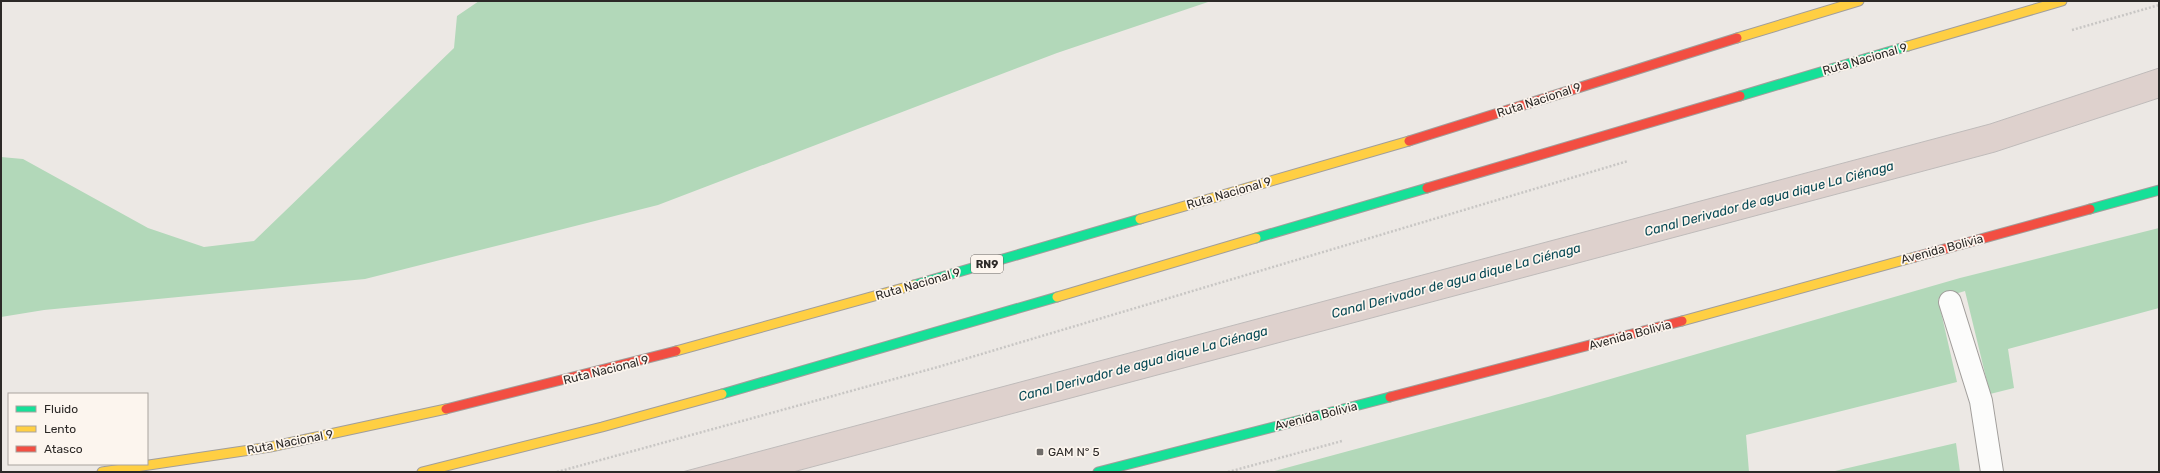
<svg xmlns="http://www.w3.org/2000/svg" width="2160" height="473" viewBox="0 0 2160 473" font-family="Rubik,sans-serif">
	<rect width="100%" height="100%" fill="#ece8e4"/>
	<g fill="#b2d8b9">
		<path d="M 479,1 L 1211,1 L 1057,53 L 658,205 L 365,279 L 44,310 L 1,317 L 1,157 L 23,159 L 148,228 L 204,247 L 254,241 L 454,48 L 457,16 Z"/>
		<path d="M 2159,228 L 2159,308 L 2008,349 L 2014,388 L 1990,394 L 1965,291 L 1938,299 L 1957,382 L 1746,435 L 1749,472 L 1271,472 L 1548,397 L 1960,278 Z"/>
		<path d="M 1956,443 L 1960,472 L 1836,472 L 1835,471 Z"/>
	</g>
	<path fill="#ded1cd" stroke="#bfbbba" d="M 2159,68 L 2159,98 L 1995,152 L 793,472 L 682,472 L 1990,124 Z"/>
	<g fill="none" stroke-linecap="round" stroke-linejoin="round">
		<g stroke="#a19e9b" stroke-width="24">
			<path id="street" d="M 1950,302 L 1981,401 L 1992,472"/>
		</g>
		<g stroke="#a19e9b" stroke-width="11">
			<g id="fast">
				<path d="M 1740,96 L 1908,46"/>
				<path d="M 2090,209 L 2159,190"/>
				<path d="M 1256,238 L 1427,188"/>
				<path d="M 914,285 L 1140,219"/>
				<path d="M 722,394 L 1057,297"/>
				<path d="M 1098,472 L 1390,397"/>
			</g>
		</g>
		<g stroke="#a19e9b" stroke-width="11">
			<g id="slow">
				<path d="M 1737,38 L 1859,1"/>
				<path d="M 1908,46 L 2062,1"/>
				<path d="M 1140,219 L 1409,141"/>
				<path d="M 1057,297 L 1256,238"/>
				<path d="M 1682,321 L 1915,257"/>
				<path d="M 676,351 L 914,285"/>
				<path d="M 102,472 L 270,447 L 446,409"/>
				<path d="M 422,472 L 602,427 L 722,394"/>
			</g>
		</g>
		<g stroke="#a19e9b" stroke-width="11">
			<g id="jam">
				<path d="M 1409,141 L 1737,38"/>
				<path d="M 1427,188 L 1740,96"/>
				<path d="M 1915,257 L 2090,209"/>
				<path d="M 1390,397 L 1682,321"/>
				<path d="M 446,409 L 676,351"/>
			</g>
		</g>
		<g stroke="#c8c6c4" stroke-width="2.5" stroke-dasharray="2 2" stroke-linecap="butt">
			<path d="M 2072,30 L 2159,5"/>
			<path d="M 557,472 L 938,367 L 1628,161"/>
			<path d="M 1228,472 L 1342,441"/>
		</g>
		<use href="#street" stroke="#fcfcfb" stroke-width="22"/>
		<use href="#fast" stroke="#16e098" stroke-width="9"/>
		<use href="#slow" stroke="#ffcf43" stroke-width="9"/>
		<use href="#jam" stroke="#f24e42" stroke-width="9"/>
	</g>
	<rect fill="#6f6c69" stroke="#fcf5ee" stroke-width="1.5" x="1036" y="448" width="8" height="8" rx="2"/>
	<g text-anchor="middle" stroke-width="3.5" stroke-linejoin="round" paint-order="stroke">
		<rect fill="#fcf5ee" stroke="#6a6663" stroke-width="1" x="971" y="255" width="32" height="18" rx="3"/>
		<g font-size="11" font-weight="bold" fill="#2c2927">
			<text x="987" y="268">RN9</text>
		</g>
		<g font-size="12" fill="#2c2927" stroke="#fcf5ee">
			<text transform="translate(1865 59) rotate(-16)" y="4">Ruta Nacional 9</text>
			<text transform="translate(1539 100) rotate(-18)" y="4">Ruta Nacional 9</text>
			<text transform="translate(1229 193) rotate(-16)" y="4">Ruta Nacional 9</text>
			<text transform="translate(1942 249) rotate(-15)" y="4">Avenida Bolivia</text>
			<text transform="translate(918 284) rotate(-16)" y="4">Ruta Nacional 9</text>
			<text transform="translate(1630 335) rotate(-15)" y="4">Avenida Bolivia</text>
			<text transform="translate(606 370) rotate(-14)" y="4">Ruta Nacional 9</text>
			<text transform="translate(1316 416) rotate(-14)" y="4">Avenida Bolivia</text>
			<text transform="translate(290 442) rotate(-11)" y="4">Ruta Nacional 9</text>
		</g>
		<g font-size="12" fill="#2c2927" stroke="#fcf5ee" text-anchor="start">
			<text x="1048" y="456">GAM N° 5</text>
		</g>
		<g font-size="13" font-style="italic" fill="#074955" stroke="#fcf5ee">
			<text transform="translate(1769 198) rotate(-15)" y="5">Canal Derivador de agua dique La Ciénaga</text>
			<text transform="translate(1456 280) rotate(-15)" y="5">Canal Derivador de agua dique La Ciénaga</text>
			<text transform="translate(1143 363) rotate(-15)" y="5">Canal Derivador de agua dique La Ciénaga</text>
		</g>
	</g>
	<rect width="2160" height="473" fill="none" stroke="#2c2927" stroke-width="4"/>
	<rect x="8" y="393" width="140" height="72" fill="#fcf5ee" stroke="#a9a39e"/>
	<rect x="16" y="406" width="20" height="6" fill="#16e098" stroke="#a9a39e"/>
	<text x="44" y="413" font-size="12" fill="#2c2927">Fluido</text>
	<rect x="16" y="426" width="20" height="6" fill="#ffcf43" stroke="#a9a39e"/>
	<text x="44" y="433" font-size="12" fill="#2c2927">Lento</text>
	<rect x="16" y="446" width="20" height="6" fill="#f24e42" stroke="#a9a39e"/>
	<text x="44" y="453" font-size="12" fill="#2c2927">Atasco</text>
</svg>
